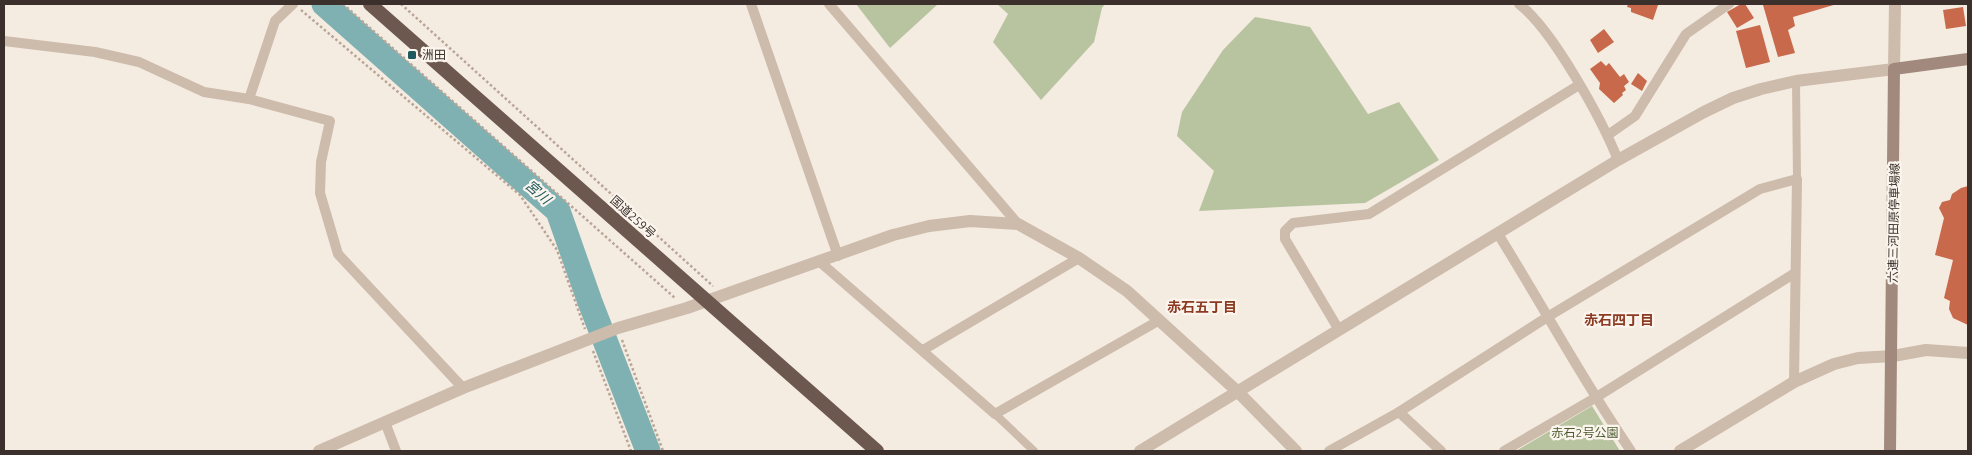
<svg xmlns="http://www.w3.org/2000/svg" width="1972" height="455" viewBox="0 0 1972 455" font-family="Ubuntu,'Noto Sans JP',sans-serif">
	<rect width="100%" height="100%" fill="#f4ebe1"/>
	<g fill="#b8c4a0">
		<path d="M 856,4 L 938,4 L 890,48 Z"/>
		<path d="M 997,4 L 1105,4 L 1102,8 L 1094,42 L 1041,100 L 993,42 L 1008,14 Z"/>
		<path d="M 1255,17 L 1310,27 L 1368,114 L 1399,102 L 1439,160 L 1365,203 L 1199,211 L 1214,171 L 1177,136 L 1182,112 L 1223,50 Z"/>
		<path d="M 1592,406 L 1620,451 L 1516,451 Z"/>
	</g>
	<g fill="none" stroke-linecap="round" stroke-linejoin="round">
		<path stroke="#7fb0b2" stroke-width="25" d="M 324,4 L 558,211 L 590,302 L 648,451"/>
	</g>
	<g fill="#c8694b">
		<path d="M 1628,4 L 1658,5 L 1653,20 L 1631,12 L 1631,8 L 1627,7 Z"/>
		<path d="M 1741,4 L 1745,4 L 1754,18 L 1737,28 L 1727,12 Z"/>
		<path d="M 1769,4 L 1837,4 L 1793,17 L 1795,26 L 1788,30 L 1795,53 L 1778,57 L 1763,5 Z"/>
		<path d="M 1963,7 L 1966,26 L 1946,29 L 1943,10 Z"/>
		<path d="M 1760,25 L 1770,62 L 1746,68 L 1736,31 Z"/>
		<path d="M 1604,29 L 1614,42 L 1598,53 L 1590,40 Z"/>
		<path d="M 1601,61 L 1606,66 L 1609,63 L 1620,77 L 1624,74 L 1629,82 L 1624,86 L 1626,90 L 1622,93 L 1623,95 L 1614,103 L 1599,89 L 1600,83 L 1590,69 Z"/>
		<path d="M 1638,73 L 1647,81 L 1642,91 L 1631,84 Z"/>
		<path d="M 1968,186 L 1968,325 L 1953,318 L 1949,309 L 1950,301 L 1944,298 L 1953,260 L 1935,255 L 1944,218 L 1939,208 L 1942,202 L 1950,200 L 1952,194 L 1961,188 Z"/>
	</g>
	<g fill="none" stroke-linecap="round" stroke-linejoin="round">
		<g stroke="#b9a596" stroke-width="2.5" stroke-dasharray="2.5 2.5" stroke-linecap="butt">
			<path d="M 343,4 L 675,298"/>
			<path d="M 401,4 L 713,286"/>
			<path d="M 301,10 L 520,195 L 557,250 L 585,329"/>
			<path d="M 622,340 L 663,451"/>
			<path d="M 593,351 L 631,451"/>
		</g>
		<g stroke="#cdbbac" stroke-width="8">
			<path d="M 1796,81 L 1797,179"/>
			<path d="M 995,414 L 1034,451"/>
		</g>
		<g stroke="#cdbbac" stroke-width="10">
			<path d="M 751,4 L 838,256"/>
			<path d="M 829,4 L 1018,224"/>
			<path d="M 1519,4 C 1553,30 1602,120 1618,160"/>
			<path d="M 4,41 L 95,52 L 139,62 L 204,92 L 249,99 L 330,121 L 321,162 L 320,193 L 338,254 L 463,388"/>
			<path d="M 249,99 L 275,21 L 293,4"/>
			<path d="M 1608,135 L 1635,116 L 1686,34 L 1729,4"/>
			<path d="M 1498,234 C 1543,306 1583,381 1631,451"/>
			<path d="M 820,262 L 995,414 L 1158,321"/>
			<path d="M 1339,330 L 1285,239 L 1285,231 L 1293,223 L 1369,214 L 1579,85"/>
			<path d="M 923,350 L 1079,258"/>
			<path d="M 1399,412 L 1441,451"/>
			<path d="M 385,422 L 396,451"/>
			<path d="M 1329,451 L 1399,412 L 1549,316 L 1760,189 L 1797,179 L 1794,382"/>
			<path d="M 1504,451 L 1595,398 L 1795,273"/>
		</g>
		<g stroke="#cdbbac" stroke-width="12">
			<path d="M 319,451 L 463,388 L 618,328 L 687,308 L 893,235 L 929,226 L 970,221 L 1018,224 L 1079,258 L 1127,291 L 1238,392 L 1296,451"/>
			<path d="M 1140,451 L 1618,160 L 1704,112 L 1733,98 L 1761,89 L 1796,81 L 1894,69 L 1895,4"/>
			<path d="M 1680,451 L 1794,382 L 1834,364 L 1858,358 L 1893,356 L 1926,350 L 1968,353"/>
		</g>
		<path stroke="#a18a7d" stroke-width="12" d="M 1890,451 L 1894,69 L 1968,59"/>
		<path stroke="#6c584f" stroke-width="14" d="M 370,4 L 877,451"/>
	</g>
	<rect fill="#1f5a5e" stroke="#fbf5ee" stroke-width="2" x="407" y="50" width="10" height="10" rx="2.5"/>
	<g text-anchor="middle" stroke-width="4.5" stroke-linejoin="round" paint-order="stroke">
		<g font-size="12" fill="#3b302b" stroke="#fbf5ee" text-anchor="start">
			<text x="422" y="59">洲田</text>
		</g>
		<g font-size="12" fill="#3b302b" stroke="#fbf5ee">
			<text transform="translate(633 217) rotate(42)" y="4">国道259号</text>
			<text transform="translate(1894 223) rotate(-89)" y="4">六連三河田原停車場線</text>
		</g>
		<g font-size="12" fill="#4a5a2e" stroke="#fbf5ee">
			<text x="1585" y="437">赤石2号公園</text>
		</g>
		<g font-size="14" font-style="italic" fill="#1f5a5e" stroke="#fbf5ee">
			<text transform="translate(538 192) rotate(41)" y="5">宮川</text>
		</g>
		<g font-size="14" font-weight="bold" fill="#8c3b22" stroke="#fbf5ee">
			<text x="1202" y="312">赤石五丁目</text>
			<text x="1619" y="325">赤石四丁目</text>
		</g>
	</g>
	<rect width="1972" height="455" fill="none" stroke="#3b302b" stroke-width="10"/>
</svg>
